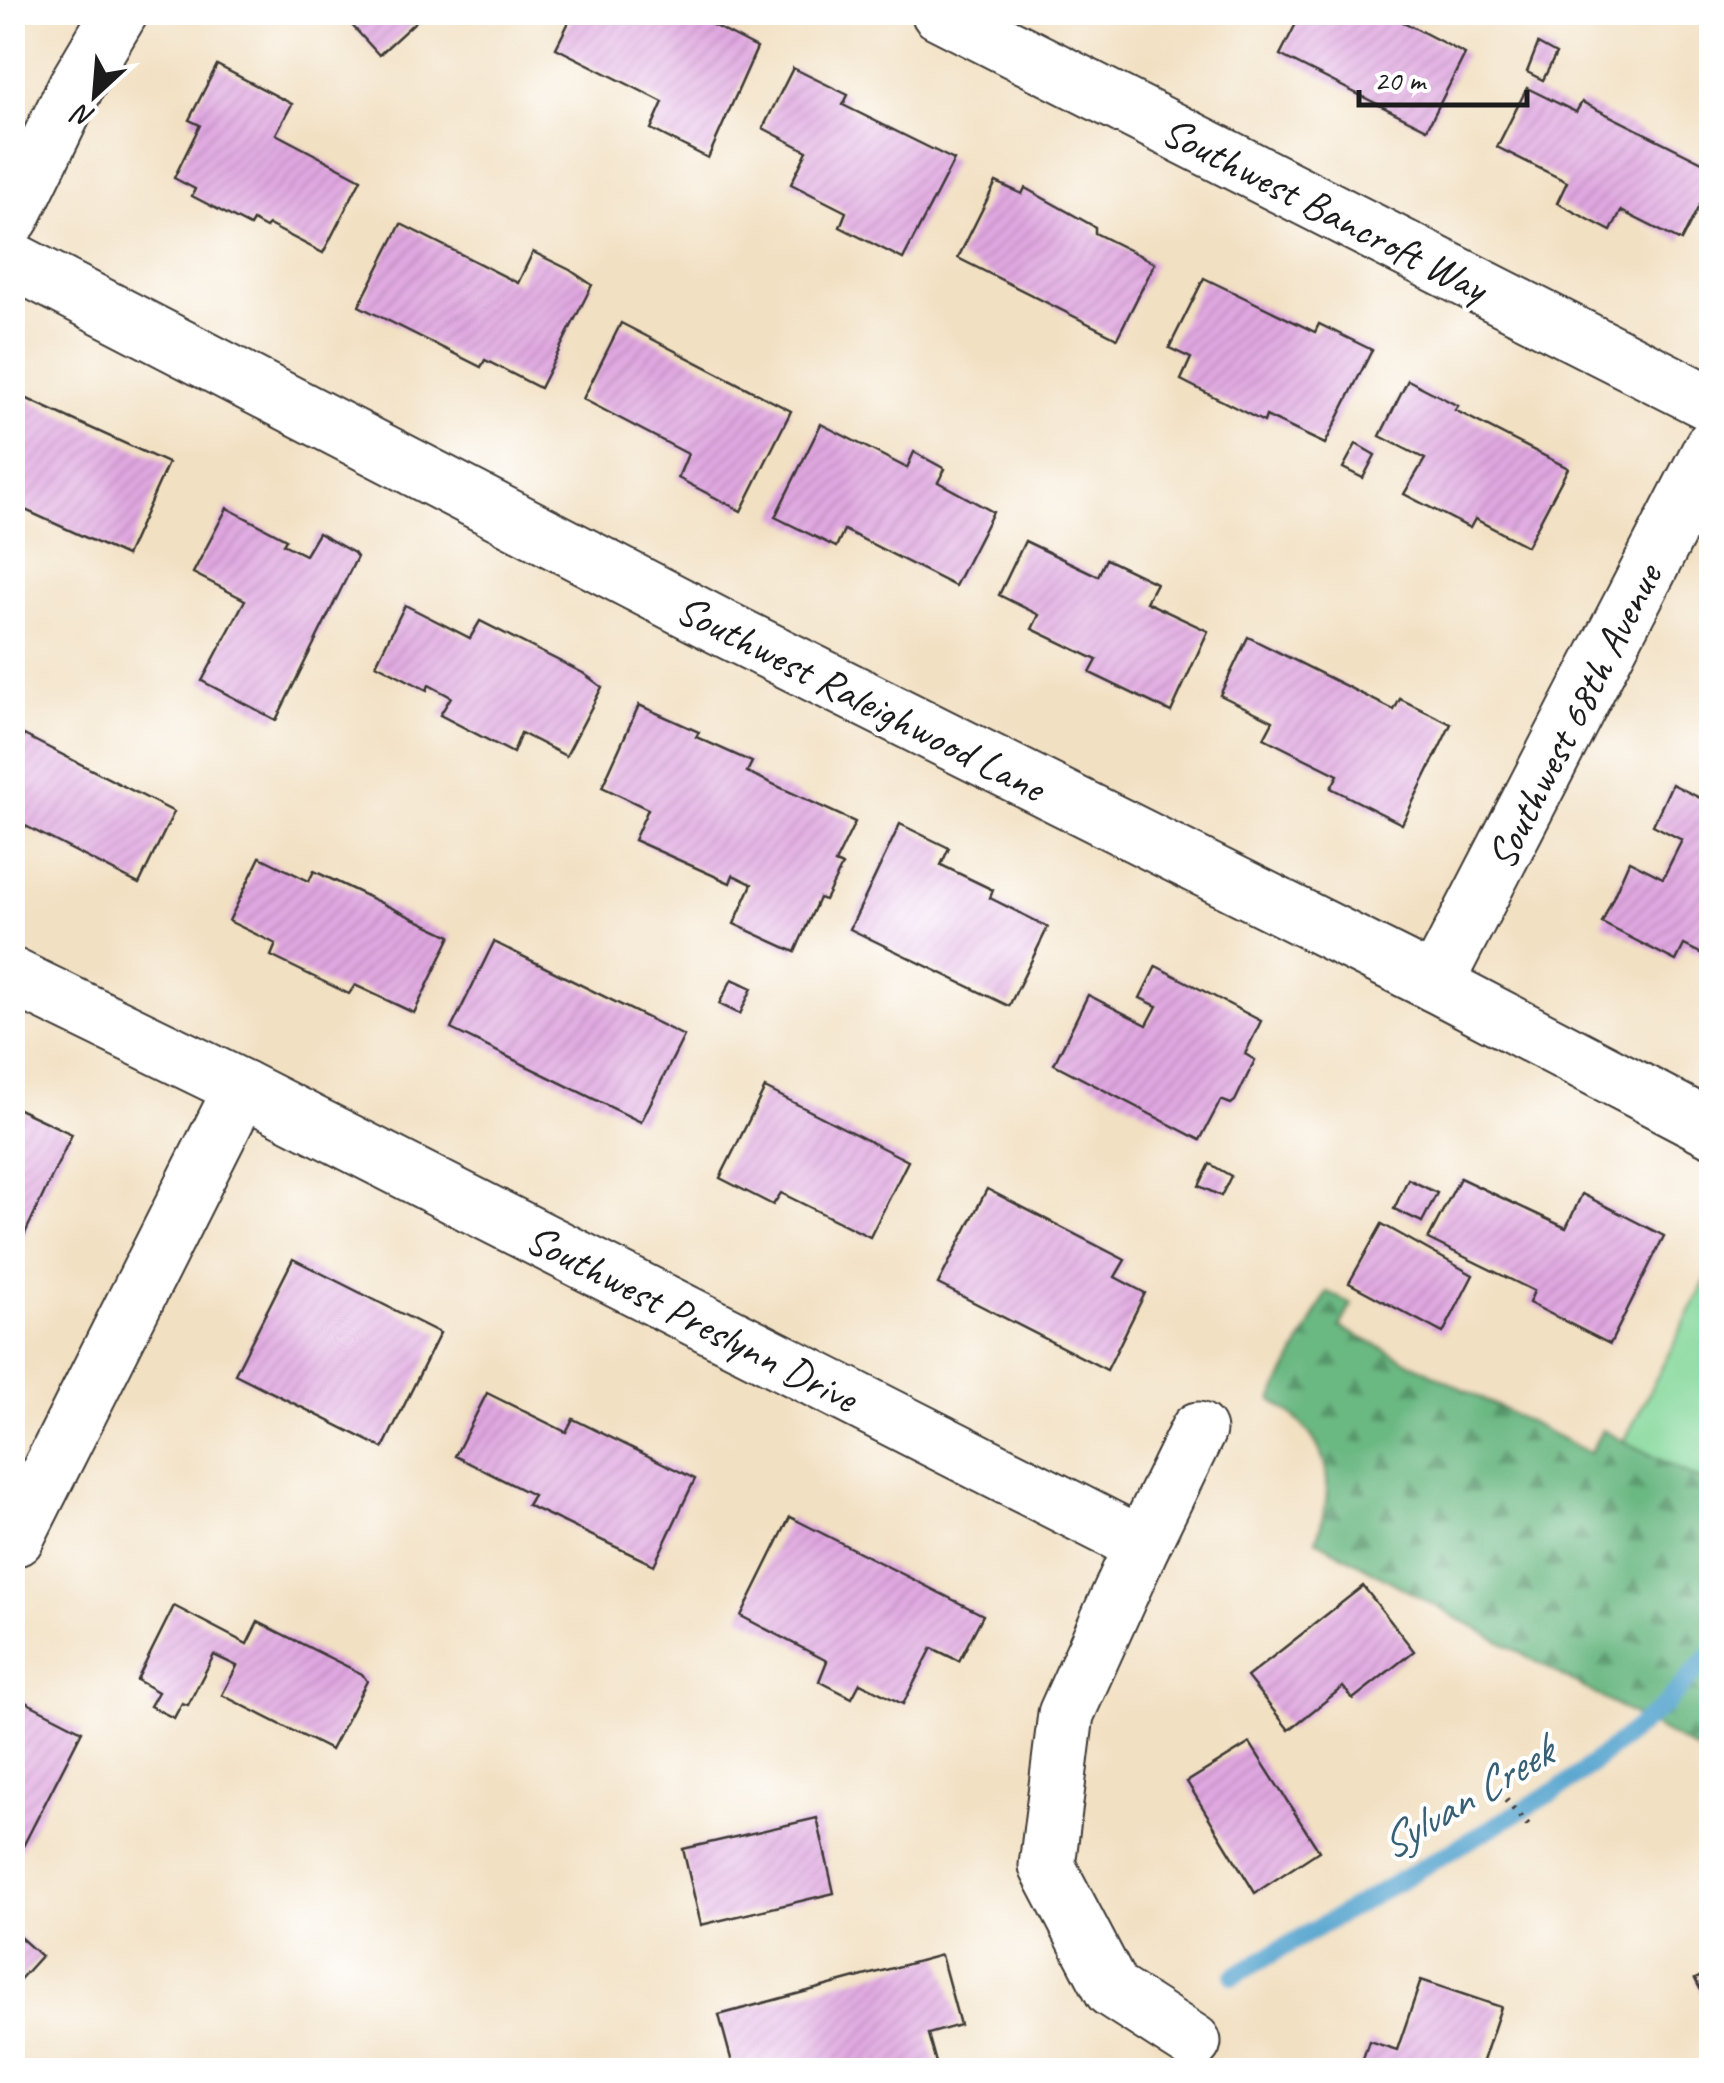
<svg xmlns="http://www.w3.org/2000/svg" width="1724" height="2083" viewBox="0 0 1724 2083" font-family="Caveat,sans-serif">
	<defs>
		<pattern id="forest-firs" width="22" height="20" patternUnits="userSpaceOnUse" patternTransform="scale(2.5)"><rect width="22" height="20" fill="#6ab882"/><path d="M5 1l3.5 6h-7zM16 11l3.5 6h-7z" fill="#56956a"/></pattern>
		<pattern id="building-hatch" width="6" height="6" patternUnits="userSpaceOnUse" patternTransform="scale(2.5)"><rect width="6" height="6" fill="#e0a7e0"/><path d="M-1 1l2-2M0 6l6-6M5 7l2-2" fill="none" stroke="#c08fc0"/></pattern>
	</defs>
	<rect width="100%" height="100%" fill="#fff"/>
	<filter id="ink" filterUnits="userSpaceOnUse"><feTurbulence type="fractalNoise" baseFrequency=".01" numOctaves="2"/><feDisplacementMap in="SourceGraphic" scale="20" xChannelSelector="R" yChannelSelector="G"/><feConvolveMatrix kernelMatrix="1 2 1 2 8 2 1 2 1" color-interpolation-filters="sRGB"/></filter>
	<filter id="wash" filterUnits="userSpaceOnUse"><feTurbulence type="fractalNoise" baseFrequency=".0048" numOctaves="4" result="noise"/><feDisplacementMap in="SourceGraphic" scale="40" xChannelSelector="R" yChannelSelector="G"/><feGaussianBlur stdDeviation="2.25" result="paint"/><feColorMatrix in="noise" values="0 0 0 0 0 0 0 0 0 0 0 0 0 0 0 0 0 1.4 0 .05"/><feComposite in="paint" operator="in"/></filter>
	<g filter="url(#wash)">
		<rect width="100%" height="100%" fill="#f2e0c2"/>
		<path fill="#83d79a" stroke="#507a5b" stroke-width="2.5" d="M 1711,1270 L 1711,1486 L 1624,1442 Z"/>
		<path fill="url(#forest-firs)" stroke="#436a4f" stroke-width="2.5" d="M 1327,1292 L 1352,1304 L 1340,1327 L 1590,1453 L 1602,1430 L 1711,1486 L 1711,1758 L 1316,1540 C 1339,1480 1328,1436 1272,1400 Z"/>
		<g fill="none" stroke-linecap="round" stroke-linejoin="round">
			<path stroke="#53a3cd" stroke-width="18" d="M 1234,1976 L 1567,1784 L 1665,1705 L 1712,1653"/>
		</g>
		<g id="blocks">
			<g fill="url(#building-hatch)">
				<path d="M 340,12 L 426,12 L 379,55 Z"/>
				<path d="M 574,12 L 702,12 L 699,18 L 757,48 L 708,158 L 651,129 L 663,102 L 556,48 Z"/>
				<path d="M 1196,12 L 1230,12 L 1228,21 Z"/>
				<path d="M 1302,12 L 1384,12 L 1465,54 L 1427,129 L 1280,55 Z"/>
				<path d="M 1538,44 L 1556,54 L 1543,80 L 1527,72 Z"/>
				<path d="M 217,65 L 292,104 L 276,134 L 361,179 L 323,253 L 269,225 L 266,228 L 253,221 L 250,226 L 192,196 L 195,189 L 174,178 L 200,125 L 189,120 Z"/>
				<path d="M 793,68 L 848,95 L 843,105 L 954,160 L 903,259 L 840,227 L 846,212 L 791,184 L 807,151 L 763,128 Z"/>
				<path d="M 1527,88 L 1576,112 L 1582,102 L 1712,167 L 1712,181 L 1681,241 L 1621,211 L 1611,231 L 1557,203 L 1567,182 L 1497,147 Z"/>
				<path d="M 996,182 L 1022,194 L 1025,188 L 1095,227 L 1095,233 L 1155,263 L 1117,338 L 958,258 Z"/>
				<path d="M 401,224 L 518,283 L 533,252 L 570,270 L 592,285 L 540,388 L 485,360 L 481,367 L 359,306 Z"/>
				<path d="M 1204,278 L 1315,332 L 1319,324 L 1372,350 L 1325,444 L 1266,416 L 1264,422 L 1181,380 L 1191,358 L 1169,348 Z"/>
				<path d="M 621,323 L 791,411 L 741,511 L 678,478 L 688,454 L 583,399 Z"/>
				<path d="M 1408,380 L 1458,406 L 1455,410 L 1568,468 L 1527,546 L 1475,519 L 1470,528 L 1404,494 L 1425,459 L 1380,436 Z"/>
				<path d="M 12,392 L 168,463 L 126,556 L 12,504 Z"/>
				<path d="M 821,424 L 907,468 L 914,452 L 945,469 L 938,482 L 993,512 L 955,586 L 844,530 L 836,547 L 775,517 Z"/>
				<path d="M 1356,444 L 1375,455 L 1363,478 L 1343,468 Z"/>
				<path d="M 227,508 L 286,539 L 283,544 L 305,555 L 318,533 L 354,553 L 357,557 L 276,720 L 202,681 L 245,600 L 193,573 Z"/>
				<path d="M 1025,541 L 1098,576 L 1106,559 L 1156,583 L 1146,602 L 1208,631 L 1171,712 L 1090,673 L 1097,660 L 1032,629 L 1039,615 L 999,595 Z"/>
				<path d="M 405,605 L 470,638 L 480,621 L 583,673 L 602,687 L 566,756 L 521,733 L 513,753 L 440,715 L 451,697 L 429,685 L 427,690 L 376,664 Z"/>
				<path d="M 1248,637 L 1394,710 L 1400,699 L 1451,724 L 1402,824 L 1331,788 L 1338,775 L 1264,738 L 1273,721 L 1220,695 Z"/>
				<path d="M 639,705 L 699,732 L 696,737 L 752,762 L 747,772 L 855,822 L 835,863 L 842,866 L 825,900 L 819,898 L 795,952 L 734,924 L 752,884 L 733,875 L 730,883 L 634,840 L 648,809 L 602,787 Z"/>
				<path d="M 1710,707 L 1712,708 L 1712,740 L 1703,738 Z"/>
				<path d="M 24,735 L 174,812 L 139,884 L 12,819 L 12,760 Z"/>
				<path d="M 1672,784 L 1712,804 L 1712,959 L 1684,945 L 1676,961 L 1602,923 L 1629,861 L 1663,878 L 1682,840 L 1653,825 Z"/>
				<path d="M 900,824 L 949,848 L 941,865 L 993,890 L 990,898 L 1048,927 L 1009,1006 L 850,929 Z"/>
				<path d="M 260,857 L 309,881 L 314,871 L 451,936 L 414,1013 L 355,985 L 349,994 L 271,956 L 276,944 L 229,921 Z"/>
				<path d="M 494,942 L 684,1036 L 641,1122 L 451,1029 Z"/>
				<path d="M 1156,966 L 1261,1021 L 1245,1054 L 1255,1060 L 1235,1101 L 1231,1104 L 1221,1100 L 1200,1140 L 1054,1064 L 1088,995 L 1147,1025 L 1157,1006 L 1140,998 Z"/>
				<path d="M 732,979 L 752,988 L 740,1014 L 719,1004 Z"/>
				<path d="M 765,1088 L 908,1161 L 870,1237 L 781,1193 L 773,1205 L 720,1178 Z"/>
				<path d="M 12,1106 L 72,1134 L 12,1261 Z"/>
				<path d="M 1210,1164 L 1231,1176 L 1221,1196 L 1199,1186 Z"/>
				<path d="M 1460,1178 L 1566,1228 L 1582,1194 L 1664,1236 L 1610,1344 L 1529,1303 L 1534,1291 L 1428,1239 Z"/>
				<path d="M 1408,1179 L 1437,1193 L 1422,1222 L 1394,1209 Z"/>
				<path d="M 987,1189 L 1125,1260 L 1115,1277 L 1145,1293 L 1107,1370 L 938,1284 Z"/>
				<path d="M 1382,1224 L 1473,1275 L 1443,1333 L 1349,1283 Z"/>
				<path d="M 293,1259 L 440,1333 L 383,1448 L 235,1374 Z"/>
				<path d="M 487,1393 L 566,1432 L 573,1419 L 695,1479 L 654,1565 L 527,1505 L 533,1495 L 455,1456 Z"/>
				<path d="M 790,1517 L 983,1615 L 959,1661 L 932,1648 L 903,1704 L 860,1683 L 852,1698 L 819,1681 L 827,1661 L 741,1616 Z"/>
				<path d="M 1363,1586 L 1414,1651 L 1353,1699 L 1343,1687 L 1289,1730 L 1247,1677 Z"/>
				<path d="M 174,1606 L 247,1644 L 258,1622 L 362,1674 L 367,1681 L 331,1750 L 222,1695 L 237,1666 L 214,1655 L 188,1705 L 182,1703 L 174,1718 L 150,1706 L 158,1692 L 137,1680 Z"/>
				<path d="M 12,1695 L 82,1731 L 20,1852 L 12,1848 Z"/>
				<path d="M 1250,1743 L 1319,1851 L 1255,1893 L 1187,1782 Z"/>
				<path d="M 817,1818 L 834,1893 L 701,1925 L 683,1849 Z"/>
				<path d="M 12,1930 L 41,1956 L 12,1988 Z"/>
				<path d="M 941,1955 L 960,2025 L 928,2034 L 938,2070 L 734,2070 L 719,2015 Z"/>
				<path d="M 1712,1971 L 1712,2012 L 1695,1979 Z"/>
				<path d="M 1421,1980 L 1501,2007 L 1480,2070 L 1359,2070 L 1369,2041 L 1397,2050 Z"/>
			</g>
		</g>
	</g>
	<g filter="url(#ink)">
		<use href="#blocks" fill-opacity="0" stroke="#3c3935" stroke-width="2.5"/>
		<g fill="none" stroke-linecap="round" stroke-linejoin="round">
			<g stroke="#3c3935" stroke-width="59">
				<g id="minor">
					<path d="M 939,12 L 1712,404"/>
					<path d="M 12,217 L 76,86 L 120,12"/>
					<path d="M 12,260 L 717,625 L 1435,984 L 1712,1129"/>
					<path d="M 12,976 L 242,1088 L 1142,1545 L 1066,1714 L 1047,1866 L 1112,1990 L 1193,2042"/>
					<path d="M 1435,984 L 1712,447"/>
					<path d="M 16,1538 L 242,1088"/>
					<path d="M 1142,1545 L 1198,1430"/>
				</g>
			</g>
			<path stroke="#3c3935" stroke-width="6" stroke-dasharray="2.5 8" stroke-linecap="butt" d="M 1499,1792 L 1531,1829"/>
			<use href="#minor" stroke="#fff" stroke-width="55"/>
		</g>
	</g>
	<g text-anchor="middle" stroke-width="8" stroke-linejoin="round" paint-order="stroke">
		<g font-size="42" fill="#1c1c1c" stroke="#fff">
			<text transform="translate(1325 208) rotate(27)" y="15">Southwest Bancroft Way</text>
			<text transform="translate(861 697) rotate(27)" y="15">Southwest Raleighwood Lane</text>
			<text transform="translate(1573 716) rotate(-63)" y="15">Southwest 68th Avenue</text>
			<text transform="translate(692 1317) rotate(27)" y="15">Southwest Preslynn Drive</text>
		</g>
		<g font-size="45" font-style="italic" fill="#386074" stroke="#fff">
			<text transform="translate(1465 1797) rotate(-31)" y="16">Sylvan Creek</text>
		</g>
	</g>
	<rect width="1724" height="2083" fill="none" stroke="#fff" stroke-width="50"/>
	<g transform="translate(95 95) rotate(206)" stroke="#ffffff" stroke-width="8" paint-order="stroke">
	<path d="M0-8L18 38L0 25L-18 38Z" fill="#1c1c1c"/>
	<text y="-15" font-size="28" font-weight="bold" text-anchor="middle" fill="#1c1c1c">N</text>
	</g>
	<path d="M1359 90v15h168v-15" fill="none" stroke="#1c1c1c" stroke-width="5"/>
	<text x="1374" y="90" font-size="30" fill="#1c1c1c" stroke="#ffffff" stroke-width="8" paint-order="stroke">20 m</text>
</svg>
